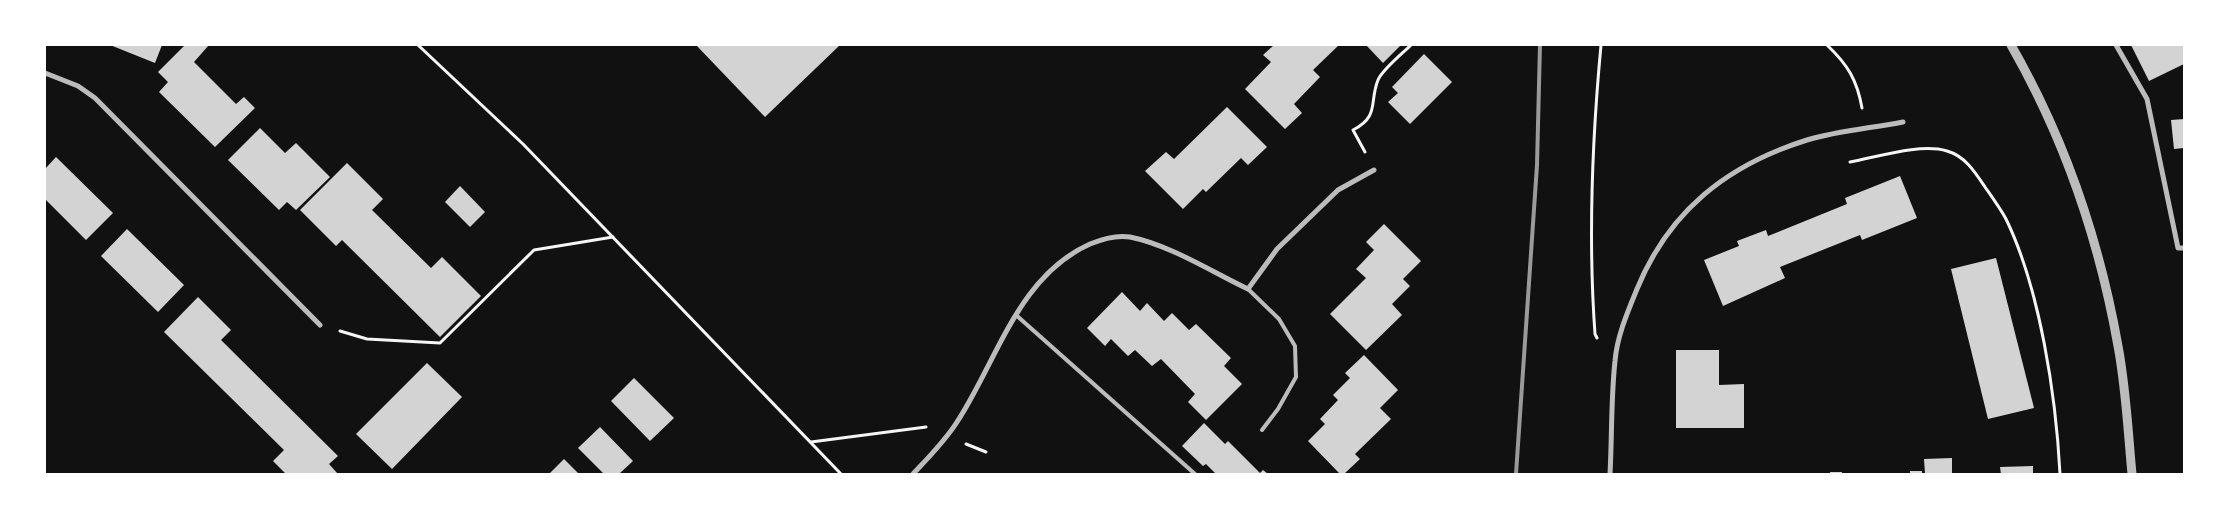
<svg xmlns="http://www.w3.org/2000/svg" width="2229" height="519" viewBox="0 0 2229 519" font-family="'Noto Sans',sans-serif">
	<rect width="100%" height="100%" fill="#111"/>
	<g fill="#d3d3d3">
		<path d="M 110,45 L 162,45 L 155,63 Z"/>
		<path d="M 185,45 L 209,45 L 194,62 L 236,104 L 244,97 L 255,108 L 215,147 L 159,92 L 168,82 L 158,72 Z"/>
		<path d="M 696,45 L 840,45 L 765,117 Z"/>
		<path d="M 1274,45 L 1339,45 L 1313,70 L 1320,77 L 1294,104 L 1302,113 L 1285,129 L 1245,89 L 1271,62 L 1263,55 Z"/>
		<path d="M 1366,45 L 1401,45 L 1383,63 Z"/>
		<path d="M 2131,45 L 2184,45 L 2184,64 L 2149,81 Z"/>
		<path d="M 1424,54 L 1452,82 L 1410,124 L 1388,102 L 1398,93 L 1392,87 Z"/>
		<path d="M 1227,107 L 1267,147 L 1248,165 L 1241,158 L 1206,192 L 1203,189 L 1183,209 L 1145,171 L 1166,152 L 1174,159 Z"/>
		<path d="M 2184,119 L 2184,148 L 2174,149 L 2171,120 Z"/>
		<path d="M 260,128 L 285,153 L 296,143 L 330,177 L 296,210 L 287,202 L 279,210 L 228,160 Z"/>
		<path d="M 56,157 L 113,213 L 86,240 L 45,199 L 45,169 Z"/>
		<path d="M 347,163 L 383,199 L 372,210 L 431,268 L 442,257 L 481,296 L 440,337 L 342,240 L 336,246 L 300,210 Z"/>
		<path d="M 1900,176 L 1917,218 L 1862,240 L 1860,235 L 1780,267 L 1785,278 L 1723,306 L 1704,260 L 1739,246 L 1737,241 L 1766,230 L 1768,236 L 1847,204 L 1845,198 Z"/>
		<path d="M 460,186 L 485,212 L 470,227 L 445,202 Z"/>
		<path d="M 1384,224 L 1421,261 L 1403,279 L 1410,286 L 1392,304 L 1402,315 L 1366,350 L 1330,314 L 1366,278 L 1356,269 L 1374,250 L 1366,242 Z"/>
		<path d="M 127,229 L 184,285 L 158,312 L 101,256 Z"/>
		<path d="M 1996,258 L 2034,408 L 1988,419 L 1951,269 Z"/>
		<path d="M 1122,292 L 1140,311 L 1147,303 L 1164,321 L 1172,313 L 1189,330 L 1196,324 L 1231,358 L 1224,366 L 1242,384 L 1206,420 L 1188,402 L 1195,394 L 1161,359 L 1152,366 L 1135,350 L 1128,356 L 1111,339 L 1105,346 L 1087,328 Z"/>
		<path d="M 198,297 L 231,330 L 221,340 L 338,456 L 329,464 L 338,474 L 286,474 L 273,461 L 284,450 L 164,332 Z"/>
		<path d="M 1676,350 L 1719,350 L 1719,385 L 1744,384 L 1744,428 L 1676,428 Z"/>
		<path d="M 1364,355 L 1398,390 L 1380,408 L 1391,419 L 1355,454 L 1360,459 L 1344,474 L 1340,474 L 1308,441 L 1325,424 L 1320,419 L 1338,400 L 1333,395 L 1350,378 L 1345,373 Z"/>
		<path d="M 427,363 L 462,397 L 392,469 L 356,434 Z"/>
		<path d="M 634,378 L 674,418 L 650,441 L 611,401 Z"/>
		<path d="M 1204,423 L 1225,444 L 1228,441 L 1260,473 L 1263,470 L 1268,474 L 1216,474 L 1206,464 L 1203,466 L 1182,446 Z"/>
		<path d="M 600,427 L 633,461 L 619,474 L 604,474 L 578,448 Z"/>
		<path d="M 1952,458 L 1952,474 L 1925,474 L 1924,459 Z"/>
		<path d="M 564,459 L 579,474 L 549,474 Z"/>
		<path d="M 2033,466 L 2033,474 L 2001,474 L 2000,467 Z"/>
		<rect x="1910" y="471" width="12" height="3"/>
		<rect x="1830" y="472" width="12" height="2"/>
	</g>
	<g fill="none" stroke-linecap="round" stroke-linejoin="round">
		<g stroke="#f5f5f5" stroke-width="3">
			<path d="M 418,45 L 523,144 L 841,474"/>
			<path d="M 1827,45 C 1848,65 1857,80 1862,108"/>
			<path d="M 1365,152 L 1353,130 C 1380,116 1369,102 1378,80 C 1382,70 1403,53 1411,45"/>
			<path d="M 1850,162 C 1878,157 1920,143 1947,151 C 1965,156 1975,172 1985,187 C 1992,197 2000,208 2006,219 C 2040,289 2056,396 2060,474"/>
			<path d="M 340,331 L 367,339 L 440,343 L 534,250 L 613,237"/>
			<path d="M 1597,338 L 1595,334 C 1588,238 1592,141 1601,45"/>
			<path d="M 811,442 L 926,427"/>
			<path d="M 966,444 L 986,452"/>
		</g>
		<g stroke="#bcbcbc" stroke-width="4">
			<path d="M 1248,289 L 1279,319 L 1295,346 L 1296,377 L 1278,409 L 1262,430"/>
			<path d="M 1016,315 L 1195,474"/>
		</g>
		<g stroke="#bcbcbc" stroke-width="5">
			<path d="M 2116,45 L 2147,99 L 2178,248 L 2184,248"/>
			<path d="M 45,73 L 78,86 L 95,98 L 320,325"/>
			<path d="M 913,474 C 928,458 945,441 957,422 C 997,361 1018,276 1090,244 C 1102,239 1118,235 1130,237 C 1170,245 1212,272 1248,289 L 1277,249 L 1338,190 L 1374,170"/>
			<path d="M 1610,474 C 1612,437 1611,397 1615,361 C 1617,336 1628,311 1637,289 C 1669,211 1727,165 1807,140 C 1837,131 1872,128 1903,122"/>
		</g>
		<path stroke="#bcbcbc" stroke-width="9" d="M 2011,45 C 2065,139 2099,239 2118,346 C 2126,388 2128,432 2132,474"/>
		<path stroke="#9a9a9a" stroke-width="4" d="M 1516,474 L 1537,165 L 1540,45"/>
	</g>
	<rect width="2229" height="519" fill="none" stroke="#ffffff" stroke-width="92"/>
</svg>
